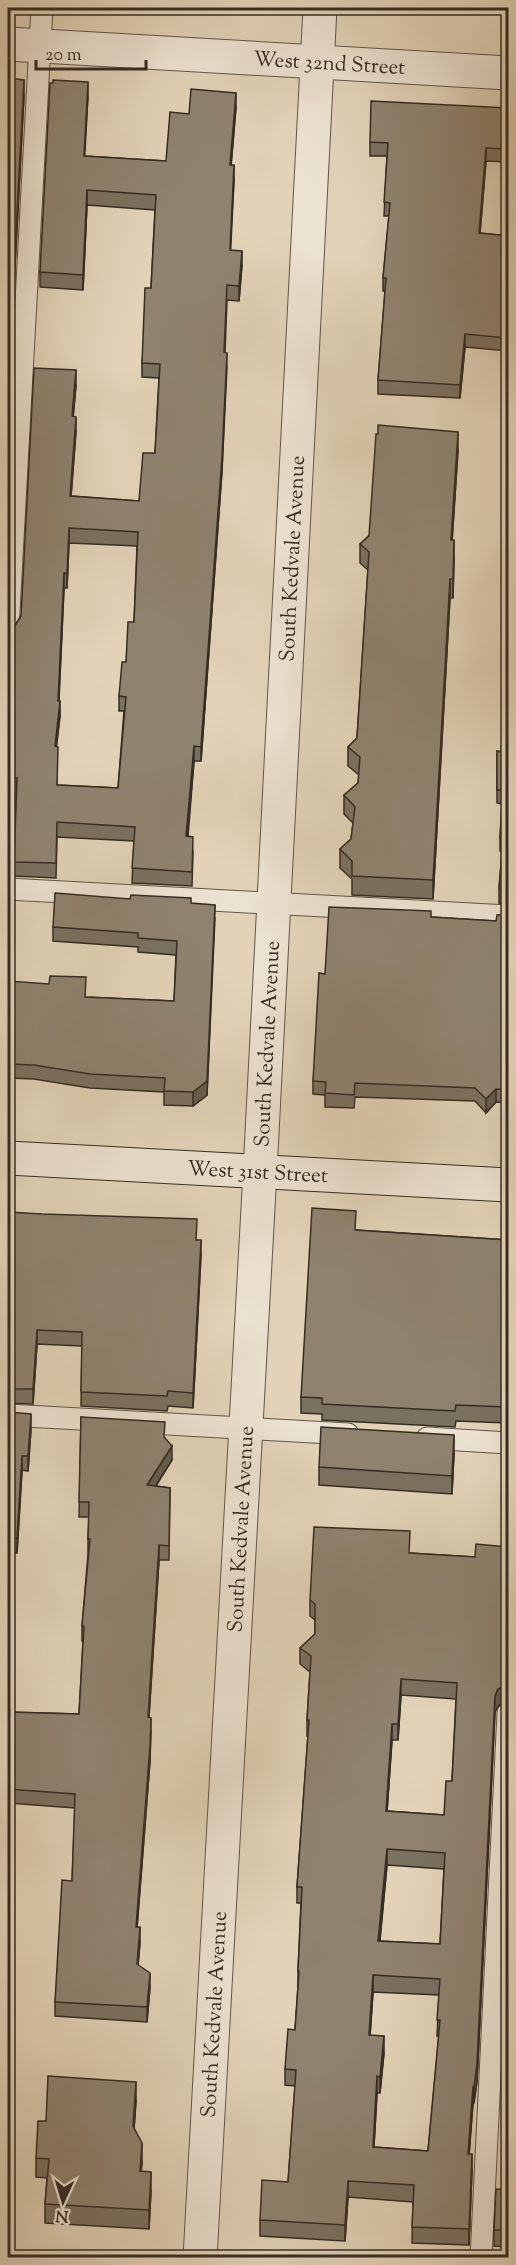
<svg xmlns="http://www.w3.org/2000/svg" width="516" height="2265" viewBox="0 0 516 2265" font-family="'Sorts Mill Goudy',serif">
	<rect width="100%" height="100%" fill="#e2d3b8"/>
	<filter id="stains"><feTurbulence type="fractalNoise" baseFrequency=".00333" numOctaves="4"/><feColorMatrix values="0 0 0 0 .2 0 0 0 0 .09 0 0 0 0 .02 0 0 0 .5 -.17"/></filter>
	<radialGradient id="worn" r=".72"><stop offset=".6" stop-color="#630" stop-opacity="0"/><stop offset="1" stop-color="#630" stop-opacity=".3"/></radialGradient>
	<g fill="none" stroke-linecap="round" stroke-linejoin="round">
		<g stroke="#605648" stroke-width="23">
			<g id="lane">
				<path d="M 8,630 L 42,8"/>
				<path d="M 8,889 L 508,916"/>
				<path d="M 8,1415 L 348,1434"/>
				<path d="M 427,1438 L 508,1443"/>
				<path d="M 481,2258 L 508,1713"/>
			</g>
		</g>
		<g stroke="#605648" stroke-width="35">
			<g id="street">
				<path id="s1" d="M 8,44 L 508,73"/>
				<path id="s2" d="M 200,2258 L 260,1172 L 320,8"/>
			</g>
		</g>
		<g stroke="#352c22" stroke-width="35">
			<g id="secondary">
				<path id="s3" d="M 8,1158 L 508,1185"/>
			</g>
		</g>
		<use href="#lane" stroke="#ece2d1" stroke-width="21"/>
		<use href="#street" stroke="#ece2d1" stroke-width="33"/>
		<use href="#secondary" stroke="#ece2d1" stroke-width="33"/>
	</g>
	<g fill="#7b7160" stroke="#352c22" stroke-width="1.5" fill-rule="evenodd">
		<path d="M 410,8 L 475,8 L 475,10 Z"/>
		<path d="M 8,78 L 24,95 L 14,285 L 12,285 L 8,356 Z"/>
		<path d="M 88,96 L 84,156 L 166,161 L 189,114 L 236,107 L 231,165 L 234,180 L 230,250 L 242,265 L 239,301 L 227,300 L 225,353 L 227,367 L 222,471 L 201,761 L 194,761 L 188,837 L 193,851 L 192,886 L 132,883 L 134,841 L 57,837 L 56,878 L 14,876 L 16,793 L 8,792 L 8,628 L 14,627 L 21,616 L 76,385 L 73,417 L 76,431 L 71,496 L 139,501 L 155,453 L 159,378 L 142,377 L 142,363 L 151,288 L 155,210 L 87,205 L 83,290 L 40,287 L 40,272 ZM 69,543 L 137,546 L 134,622 L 119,696 L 119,711 L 124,711 L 118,788 L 57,785 L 56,747 L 60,716 L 59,701 L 64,588 L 67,588 Z"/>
		<path d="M 508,108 L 508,162 L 486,161 L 480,233 L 508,236 L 508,351 L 465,347 L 460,398 L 378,394 L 378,380 L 385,291 L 383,291 L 383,278 L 389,216 L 384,216 L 387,156 L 370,156 L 370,142 Z"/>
		<path d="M 458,450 L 452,540 L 454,559 L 453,598 L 450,598 L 433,899 L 352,895 L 352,879 L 340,868 L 340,849 L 351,839 L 353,823 L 344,814 L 344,795 L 358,783 L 359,775 L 348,766 L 348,747 L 357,738 L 368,570 L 360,563 L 360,544 Z"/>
		<path d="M 508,550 L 508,654 L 506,654 L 508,602 L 503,602 L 503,588 Z"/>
		<path d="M 508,701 L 508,904 L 499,903 L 499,889 L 502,852 L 500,851 L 500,838 L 502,804 L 497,803 L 497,751 L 501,752 Z"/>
		<path d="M 130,899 L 191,903 L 215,918 L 207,1095 L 193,1106 L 164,1105 L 164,1092 L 90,1088 L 34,1079 L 8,1078 L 8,981 L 86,997 L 174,1001 L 176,955 L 138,952 L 138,947 L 53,941 L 53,927 Z"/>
		<path d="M 508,914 L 508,1103 L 496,1102 L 486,1113 L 475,1101 L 355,1097 L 354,1108 L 325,1107 L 325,1095 L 313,1094 L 313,1081 L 325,974 L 431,917 L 496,921 Z"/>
		<path d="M 8,1212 L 197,1240 L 201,1255 L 193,1408 L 168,1406 L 167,1411 L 81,1406 L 82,1346 L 37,1344 L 33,1404 L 8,1403 Z"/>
		<path d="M 356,1230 L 508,1240 L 508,1423 L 456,1421 L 455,1427 L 322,1420 L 322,1414 L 301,1413 L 301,1397 Z"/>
		<path d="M 8,1412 L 31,1429 L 28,1471 L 22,1470 L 17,1553 L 12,1553 Z"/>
		<path d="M 81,1417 L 165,1438 L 172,1460 L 156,1486 L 170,1488 L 169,1560 L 159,1560 L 149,1717 L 151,1732 L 150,1761 L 137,1927 L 140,1942 L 138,1965 L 150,1987 L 147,2022 L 55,2016 L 55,2002 L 72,1881 L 75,1808 L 8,1803 L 8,1819 L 8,1670 L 8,1712 L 79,1714 L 83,1641 L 82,1641 L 82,1626 L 88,1554 L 88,1539 L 89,1517 L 79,1517 Z"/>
		<path d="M 454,1453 L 452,1494 L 319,1485 L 319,1467 Z"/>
		<path d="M 508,1547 L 508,1700 L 498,1706 L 495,1712 L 477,2081 L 474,2103 L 473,2103 L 469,2154 L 472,2170 L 469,2245 L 412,2243 L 413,2202 L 348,2197 L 345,2241 L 260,2236 L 260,2220 L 288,2182 L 295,2086 L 285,2085 L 285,2069 L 295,2030 L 298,1987 L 298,1971 L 301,1903 L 297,1903 L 297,1887 L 308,1736 L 307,1736 L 307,1720 L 310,1672 L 300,1664 L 300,1648 L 315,1634 L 315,1620 L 310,1616 L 310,1600 L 410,1553 L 475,1557 ZM 401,1695 L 456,1699 L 452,1781 L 444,1815 L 387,1811 L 392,1740 L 398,1740 ZM 387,1865 L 444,1869 L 440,1944 L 380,1941 ZM 373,1992 L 439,1995 L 437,2036 L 439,2036 L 428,2151 L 374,2147 L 377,2093 L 380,2093 L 384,2053 L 370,2035 Z"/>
		<path d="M 508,1944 L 508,2082 L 502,2082 Z"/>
		<path d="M 136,2101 L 134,2128 L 142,2162 L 141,2171 L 151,2191 L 149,2229 L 45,2223 L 45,2204 L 47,2178 L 36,2177 L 36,2158 L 46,2121 Z"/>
		<path d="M 508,2190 L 508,2247 L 494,2246 L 494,2230 Z"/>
	</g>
	<g fill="#645c4e" stroke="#352c22" stroke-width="1.5">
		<path d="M 24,80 L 24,95 L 14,285 L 14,270 Z"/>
		<path d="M 88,82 L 88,96 L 84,170 L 84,156 Z"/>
		<path d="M 236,93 L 236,107 L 230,179 L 230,165 Z"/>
		<path d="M 486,148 L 486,161 L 479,246 L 479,233 Z"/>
		<path d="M 234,165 L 234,180 L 230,264 L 230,250 Z"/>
		<path d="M 87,190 L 87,205 L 83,290 L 83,275 Z"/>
		<path d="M 242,251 L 242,265 L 239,301 L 239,286 Z"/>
		<path d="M 12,270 L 12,285 L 8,356 L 8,341 Z"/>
		<path d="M 465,334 L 465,347 L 460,398 L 460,385 Z"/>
		<path d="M 227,353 L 222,471 L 201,761 L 201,747 Z"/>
		<path d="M 76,370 L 76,385 L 72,431 L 72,416 Z"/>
		<path d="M 76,417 L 76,431 L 70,510 L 70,496 Z"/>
		<path d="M 458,432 L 458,450 L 451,559 L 451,540 Z"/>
		<path d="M 69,528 L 69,543 L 67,588 L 67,573 Z"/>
		<path d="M 454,540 L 454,559 L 453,598 L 453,579 Z"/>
		<path d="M 64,573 L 64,588 L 58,716 L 58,701 Z"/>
		<path d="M 450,579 L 450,598 L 433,899 L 433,880 Z"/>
		<path d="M 60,701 L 60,716 L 55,761 L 55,746 Z"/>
		<path d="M 194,746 L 194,761 L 186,851 L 186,836 Z"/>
		<path d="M 215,905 L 207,1095 L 193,1106 L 193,1092 Z"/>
		<path d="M 496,1089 L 496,1102 L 486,1113 L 486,1099 Z"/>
		<path d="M 201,1240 L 201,1255 L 193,1408 L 193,1393 Z"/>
		<path d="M 37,1330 L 37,1344 L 33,1404 L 33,1389 Z"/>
		<path d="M 31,1414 L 31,1429 L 28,1471 L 28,1456 Z"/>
		<path d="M 454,1435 L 454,1453 L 452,1494 L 452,1476 Z"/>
		<path d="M 172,1446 L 172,1460 L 147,1499 L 147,1485 Z"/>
		<path d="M 22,1456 L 22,1470 L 17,1553 L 17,1538 Z"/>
		<path d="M 12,1538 L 12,1553 L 8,1619 L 8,1604 Z"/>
		<path d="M 159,1545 L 159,1560 L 148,1732 L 148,1717 Z"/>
		<path d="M 401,1679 L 401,1695 L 398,1740 L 398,1724 Z"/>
		<path d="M 508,1684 L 508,1700 L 498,1706 L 495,1712 L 477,2081 L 474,2103 L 474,2087 L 495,1696 L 498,1689 Z"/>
		<path d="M 151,1718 L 150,1761 L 136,1942 L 136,1927 Z"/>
		<path d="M 392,1724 L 392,1740 L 386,1827 L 386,1811 Z"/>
		<path d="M 387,1849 L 387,1865 L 378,1958 L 378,1941 Z"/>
		<path d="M 140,1927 L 140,1942 L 137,1979 L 137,1964 Z"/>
		<path d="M 150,1973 L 150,1987 L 147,2022 L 147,2007 Z"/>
		<path d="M 373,1975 L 373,1992 L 369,2052 L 369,2035 Z"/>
		<path d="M 384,2036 L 384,2053 L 380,2093 L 380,2077 Z"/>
		<path d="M 377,2076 L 377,2093 L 373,2163 L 373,2147 Z"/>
		<path d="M 136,2082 L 136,2101 L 133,2145 L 133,2126 Z"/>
		<path d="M 473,2087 L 473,2103 L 468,2170 L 468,2154 Z"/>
		<path d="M 142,2143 L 142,2162 L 140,2190 L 140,2171 Z"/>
		<path d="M 472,2154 L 472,2170 L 469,2245 L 469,2229 Z"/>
		<path d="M 151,2172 L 151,2191 L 149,2229 L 149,2210 Z"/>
		<path d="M 348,2181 L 348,2197 L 345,2241 L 345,2225 Z"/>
	</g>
	<g fill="#8f8370" stroke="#352c22" stroke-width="1.5" fill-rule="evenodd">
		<path d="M 8,78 L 24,80 L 14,270 L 12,270 L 8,341 Z"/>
		<path d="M 53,80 L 88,82 L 84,156 L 166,161 L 170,112 L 189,114 L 191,89 L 236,93 L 230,165 L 234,165 L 230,250 L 242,251 L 239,286 L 227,285 L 224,352 L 227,353 L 222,457 L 201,747 L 194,746 L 186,836 L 193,837 L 192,872 L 132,868 L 135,827 L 57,822 L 56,863 L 14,862 L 17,778 L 8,778 L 8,628 L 14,627 L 21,616 L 34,368 L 76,370 L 72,416 L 76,417 L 70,496 L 139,501 L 143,453 L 155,453 L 160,364 L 142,363 L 145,288 L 151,288 L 156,195 L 87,190 L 83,275 L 40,272 L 50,83 L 53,83 ZM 69,528 L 138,532 L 134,622 L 128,622 L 126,662 L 122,662 L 119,696 L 126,697 L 118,788 L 57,785 L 58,747 L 55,746 L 60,701 L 58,701 L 64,573 L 67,573 Z"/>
		<path d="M 371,101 L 508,108 L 508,149 L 486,148 L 479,233 L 508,236 L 508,338 L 465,334 L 460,385 L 378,380 L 386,278 L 383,278 L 390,203 L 384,202 L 388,143 L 370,142 Z"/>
		<path d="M 8,366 L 9,367 L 8,391 Z"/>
		<path d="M 378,425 L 458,432 L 451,540 L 454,540 L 453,579 L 450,579 L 433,880 L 352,876 L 352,861 L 340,849 L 351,839 L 355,807 L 344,795 L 358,783 L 360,757 L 348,747 L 357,738 L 369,552 L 360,544 L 369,536 L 376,434 L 378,434 Z"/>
		<path d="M 506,550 L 508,550 L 508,588 L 503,588 Z"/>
		<path d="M 508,601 L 508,640 L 506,640 Z"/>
		<path d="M 505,701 L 508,701 L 508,891 L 499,889 L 503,838 L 500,838 L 503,790 L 497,790 L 497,751 L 501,752 Z"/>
		<path d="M 55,893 L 130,899 L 131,895 L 191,898 L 191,903 L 215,905 L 207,1081 L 193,1092 L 164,1091 L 165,1078 L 90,1074 L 34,1065 L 8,1064 L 8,981 L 49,984 L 50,976 L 86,977 L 85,997 L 174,1001 L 177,941 L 138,938 L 138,933 L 53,927 Z"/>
		<path d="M 329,907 L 431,911 L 431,917 L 496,921 L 497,915 L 508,914 L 508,1090 L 496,1089 L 486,1099 L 475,1088 L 355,1083 L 354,1095 L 325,1093 L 326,1082 L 313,1081 L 319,973 L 325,974 Z"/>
		<path d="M 312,1208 L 356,1211 L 355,1230 L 508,1240 L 508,1407 L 456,1405 L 455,1411 L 322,1404 L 322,1398 L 301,1397 Z"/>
		<path d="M 8,1212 L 42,1214 L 197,1219 L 196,1240 L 201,1240 L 193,1393 L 168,1391 L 167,1396 L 81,1392 L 82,1332 L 37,1330 L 33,1389 L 8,1389 Z"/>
		<path d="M 8,1412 L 31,1414 L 28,1456 L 22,1456 L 17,1538 L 12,1538 L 8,1604 Z"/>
		<path d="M 81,1417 L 165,1422 L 164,1437 L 172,1446 L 147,1485 L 170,1488 L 169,1546 L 159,1545 L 148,1717 L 151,1718 L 150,1746 L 136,1927 L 140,1927 L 137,1964 L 150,1973 L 147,2007 L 55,2002 L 62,1880 L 72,1881 L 75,1794 L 8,1789 L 8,1804 L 8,1712 L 79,1714 L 84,1626 L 82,1626 L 90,1539 L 88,1539 L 89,1502 L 79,1502 Z"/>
		<path d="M 321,1427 L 454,1435 L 452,1476 L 319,1467 Z"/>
		<path d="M 314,1527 L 410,1531 L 409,1553 L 475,1557 L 476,1544 L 508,1547 L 508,1684 L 498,1689 L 495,1696 L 477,2064 L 474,2087 L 473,2087 L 468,2154 L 472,2154 L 469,2229 L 412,2227 L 414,2185 L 348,2181 L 345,2225 L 260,2220 L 262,2180 L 288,2182 L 296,2070 L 285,2069 L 288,2029 L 295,2030 L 299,1971 L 298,1971 L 302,1887 L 297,1887 L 309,1720 L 307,1720 L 311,1656 L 300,1648 L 315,1634 L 315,1604 L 310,1600 ZM 401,1679 L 457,1683 L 452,1781 L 446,1781 L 444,1815 L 386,1811 L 392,1724 L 398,1724 ZM 387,1849 L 445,1853 L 440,1944 L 378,1941 ZM 373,1975 L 440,1979 L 437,2020 L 440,2020 L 428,2151 L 373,2147 L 377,2076 L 380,2077 L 384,2036 L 369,2035 Z"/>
		<path d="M 508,1944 L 508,2066 L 502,2066 Z"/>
		<path d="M 48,2076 L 136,2082 L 133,2126 L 142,2143 L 140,2171 L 151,2172 L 149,2210 L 45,2204 L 49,2159 L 36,2158 L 38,2121 L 46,2121 Z"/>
		<path d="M 496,2189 L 508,2190 L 508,2230 L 494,2230 Z"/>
	</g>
	<g text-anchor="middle" stroke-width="5" stroke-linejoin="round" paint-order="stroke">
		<g font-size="21" fill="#352c22" stroke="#ece2d1">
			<text dy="7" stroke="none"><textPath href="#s1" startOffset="322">West 32nd Street</textPath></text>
			<text dy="7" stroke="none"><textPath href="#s2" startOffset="1702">South Kedvale Avenue</textPath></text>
			<text dy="7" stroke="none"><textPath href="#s2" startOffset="1216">South Kedvale Avenue</textPath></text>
			<text dy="7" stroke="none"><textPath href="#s3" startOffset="250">West 31st Street</textPath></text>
			<text dy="7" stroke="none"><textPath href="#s2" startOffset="730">South Kedvale Avenue</textPath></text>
			<text dy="7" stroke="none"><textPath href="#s2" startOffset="244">South Kedvale Avenue</textPath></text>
		</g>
	</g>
	<rect width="516" height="2265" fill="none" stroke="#e2d3b8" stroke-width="30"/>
	<rect x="9" y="9" width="498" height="2247" fill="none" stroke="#352c22" stroke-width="3"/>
	<rect x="15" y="15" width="486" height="2235" fill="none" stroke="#352c22" stroke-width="1.5"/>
	<g transform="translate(63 2202) rotate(184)" stroke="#ece2d1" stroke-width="4.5" paint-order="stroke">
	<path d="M0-4.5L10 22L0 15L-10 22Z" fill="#352c22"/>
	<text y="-9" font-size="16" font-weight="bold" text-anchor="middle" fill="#352c22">N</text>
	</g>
	<path d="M36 60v9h110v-9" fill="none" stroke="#352c22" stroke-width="3"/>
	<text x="45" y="60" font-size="18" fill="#352c22" stroke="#ece2d1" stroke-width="4.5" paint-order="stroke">20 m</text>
	<rect width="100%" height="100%" filter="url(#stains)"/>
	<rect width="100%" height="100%" fill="url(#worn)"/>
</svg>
